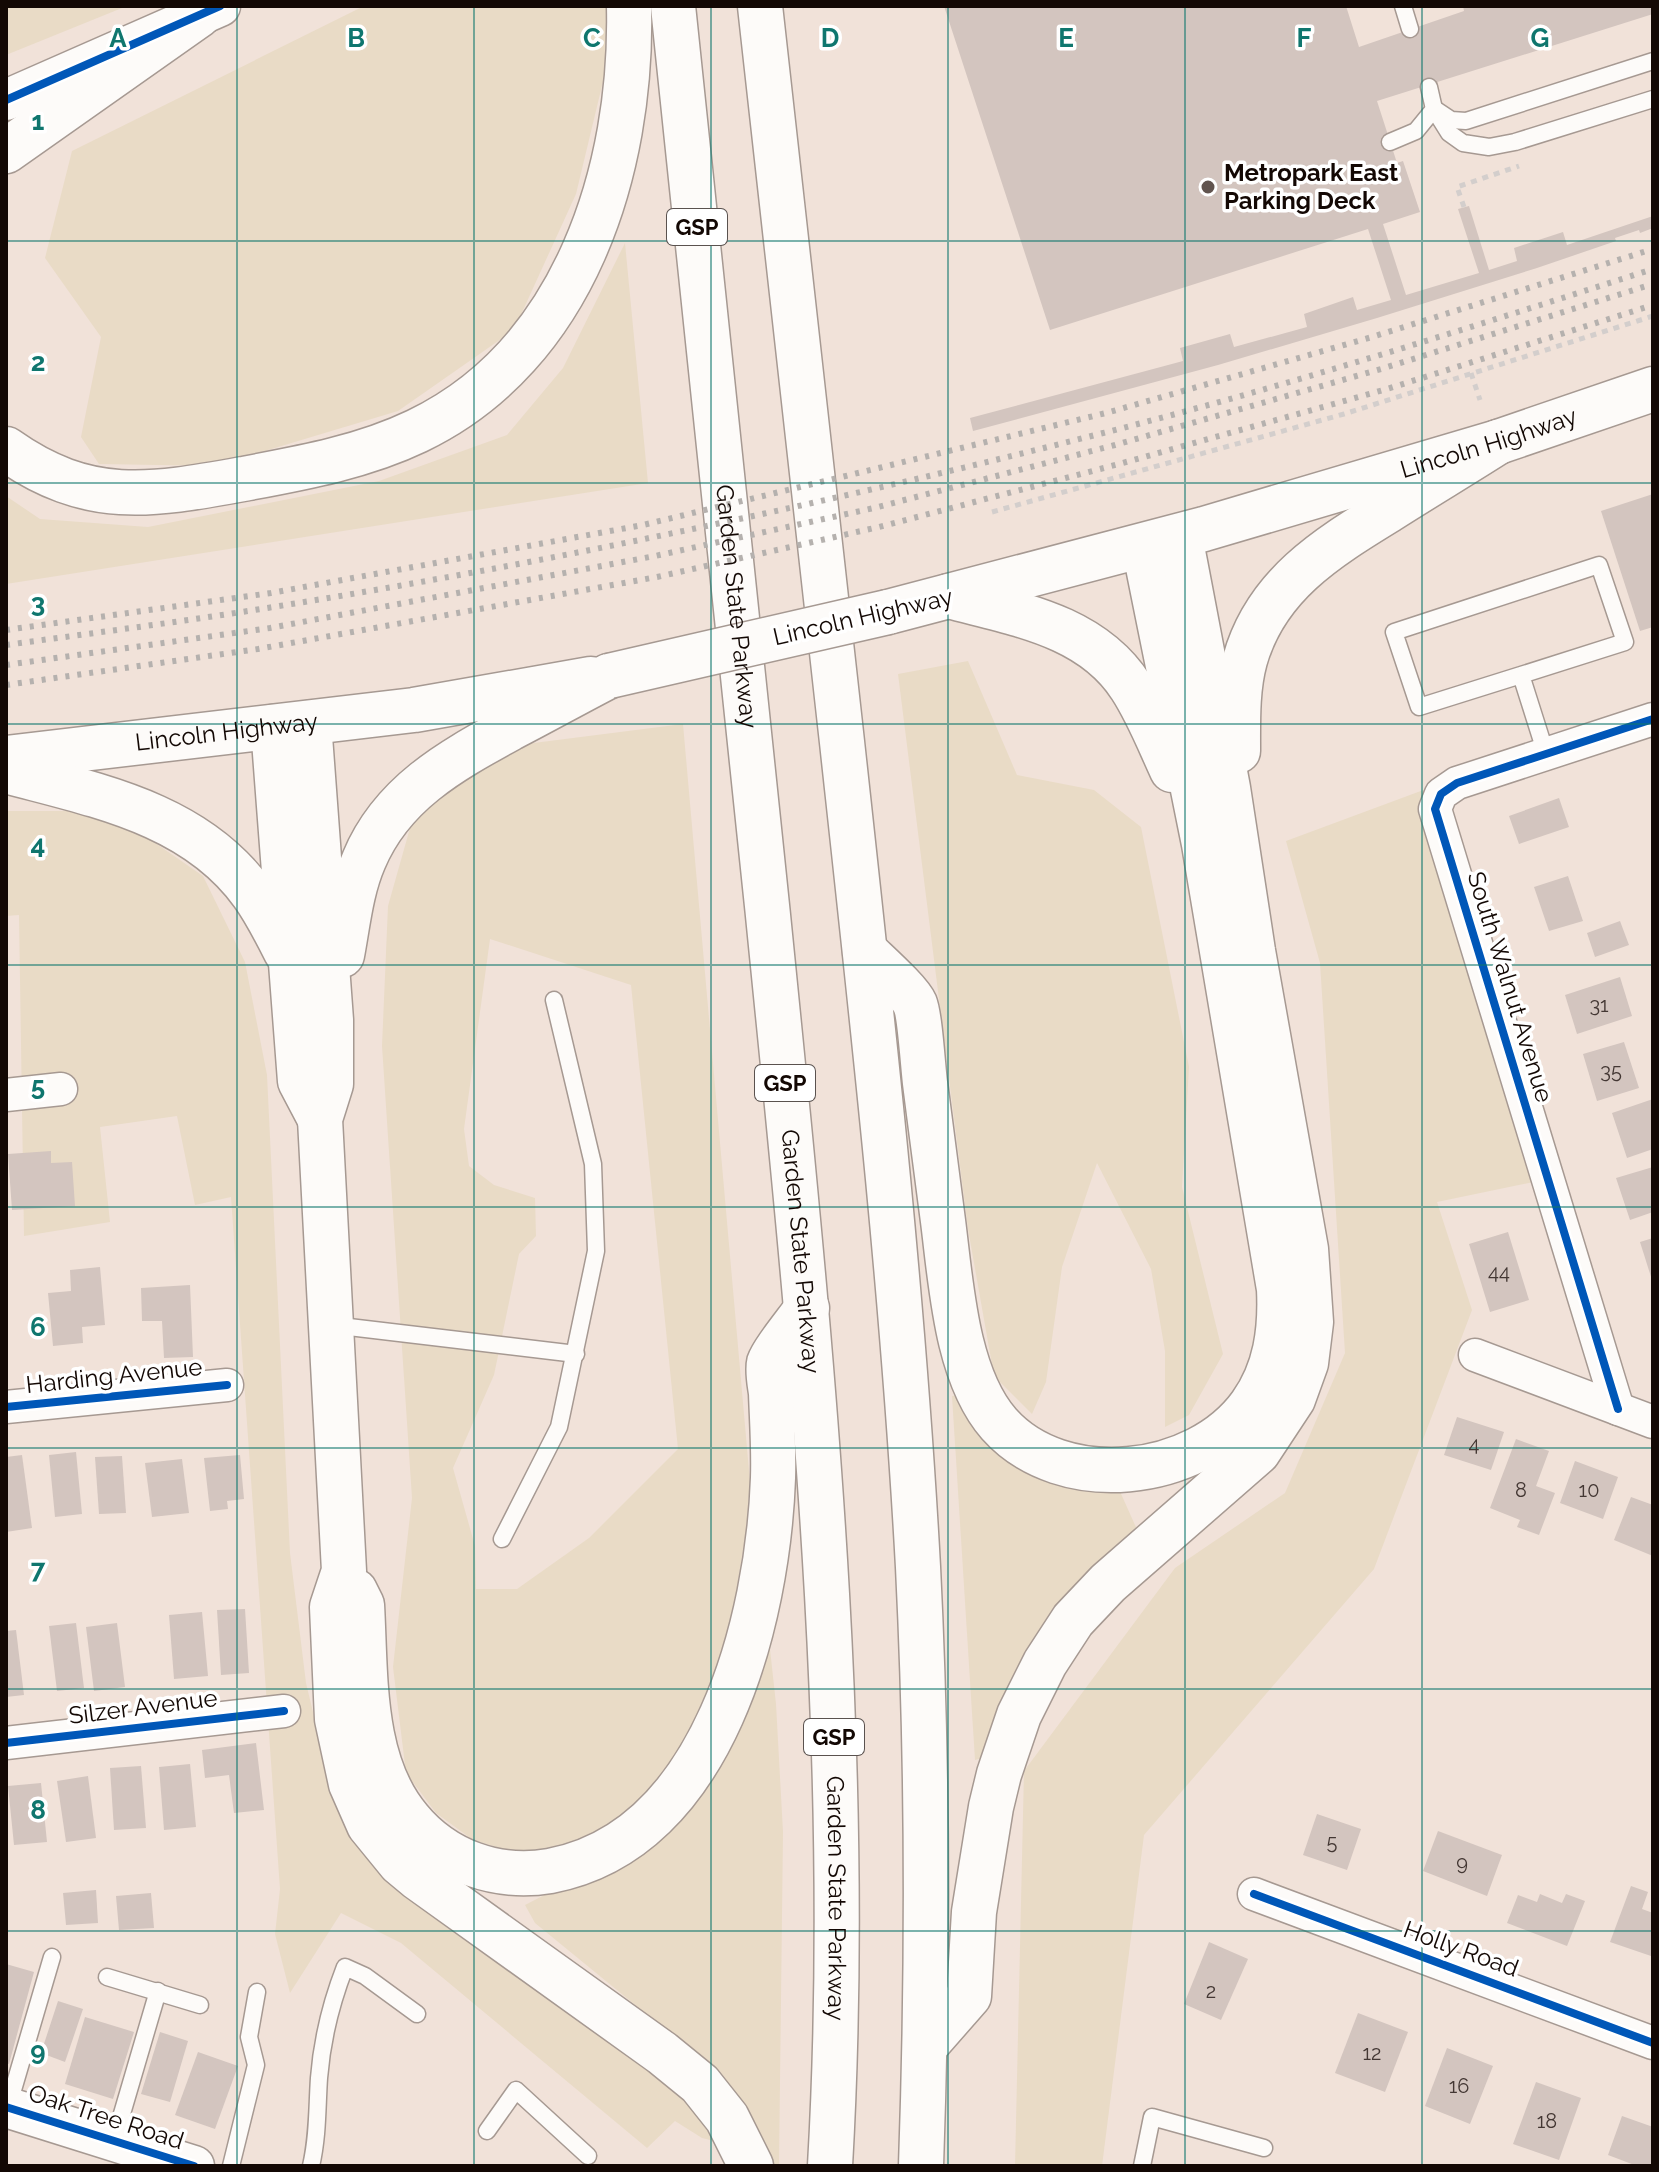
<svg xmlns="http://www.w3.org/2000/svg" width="1659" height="2172" viewBox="0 0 1659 2172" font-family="Raleway,sans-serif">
	<rect width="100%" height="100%" fill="#f1e2d9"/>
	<g fill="#e9dbc6" fill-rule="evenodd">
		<path d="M 11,6 L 127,6 L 6,55 L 6,8 Z"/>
		<path d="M 364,6 L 608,6 L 612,44 L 576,194 L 514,330 L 398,411 L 215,466 L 99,464 L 81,437 L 101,337 L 45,258 L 72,151 Z"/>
		<path d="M 625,243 L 648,483 L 6,584 L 6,496 L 40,519 L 148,527 L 379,481 L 507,435 L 563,368 Z"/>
		<path d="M 968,661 L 1017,775 L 1094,790 L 1141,827 L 1189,1067 L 1182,1187 L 1223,1354 L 1189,1415 L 1165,1427 L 1165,1351 L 1151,1269 L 1097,1163 L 1062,1267 L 1046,1382 L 1032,1414 L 994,1376 L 968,1229 L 898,674 Z"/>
		<path d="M 683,724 L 750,1482 L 746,1532 L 733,1611 L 714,1680 L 678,1755 L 650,1792 L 598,1833 L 538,1852 L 513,1852 L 473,1840 L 436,1813 L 406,1773 L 393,1667 L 412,1498 L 382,1046 L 388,906 L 410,828 L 471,751 ZM 490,939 L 631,985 L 678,1449 L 589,1538 L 517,1589 L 476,1589 L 475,1546 L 453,1468 L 494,1375 L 519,1254 L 536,1236 L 535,1198 L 494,1185 L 469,1166 L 464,1129 Z"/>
		<path d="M 1445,782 L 1548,1179 L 1437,1202 L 1472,1310 L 1374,1569 L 1144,1835 L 1102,2166 L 1015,2166 L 1024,1771 L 1175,1568 L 1285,1493 L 1345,1353 L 1320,963 L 1286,841 Z"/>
		<path d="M 6,811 L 109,811 L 203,876 L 245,962 L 267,1075 L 290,1553 L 306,1683 L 326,1766 L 663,2080 L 697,2113 L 718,2142 L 702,2138 L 675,2121 L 647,2148 L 401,1943 L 341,1913 L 290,1993 L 275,1934 L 280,1889 L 231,1197 L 195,1205 L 177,1116 L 100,1127 L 110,1222 L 24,1236 L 19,915 L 6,916 Z"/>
		<path d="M 962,1395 L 1118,1487 L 1139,1534 L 986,1757 L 975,1760 L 952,1396 Z"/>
		<path d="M 769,1640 L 776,1704 L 783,1832 L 779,2166 L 770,2166 L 700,2058 L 535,1923 L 525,1905 L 556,1889 L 591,1880 L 637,1855 Z"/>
	</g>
	<g fill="#d3c5bf">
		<path d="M 944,6 L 1346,6 L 1359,47 L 1464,11 L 1463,6 L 1653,6 L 1653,14 L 1377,101 L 1397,163 L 1403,161 L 1420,212 L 1383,224 L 1406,295 L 1479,273 L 1458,209 L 1469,206 L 1489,270 L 1517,261 L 1514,248 L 1563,232 L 1567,245 L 1653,216 L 1653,228 L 1640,233 L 1639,230 L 1615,238 L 1616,241 L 1537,268 L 1377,318 L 1218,365 L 973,431 L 970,418 L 1183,361 L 1180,348 L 1230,334 L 1234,347 L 1307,327 L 1304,314 L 1353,297 L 1357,310 L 1391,300 L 1368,229 L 1050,330 Z"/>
		<path d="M 1653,494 L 1653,627 L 1640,631 L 1601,511 Z"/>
		<path d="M 1559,798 L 1569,827 L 1519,844 L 1509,816 Z"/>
		<path d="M 1568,876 L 1583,921 L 1549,931 L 1534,887 Z"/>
		<path d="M 1620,921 L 1629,945 L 1595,957 L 1587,933 Z"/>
		<path d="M 1620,977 L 1632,1016 L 1577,1034 L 1565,995 Z"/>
		<path d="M 1624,1042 L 1639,1088 L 1597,1101 L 1583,1054 Z"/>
		<path d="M 1653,1099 L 1653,1149 L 1627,1158 L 1612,1113 Z"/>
		<path d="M 51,1151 L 51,1163 L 72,1162 L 75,1206 L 12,1210 L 8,1154 Z"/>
		<path d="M 1653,1167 L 1653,1212 L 1630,1220 L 1616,1178 Z"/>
		<path d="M 1508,1232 L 1529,1300 L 1490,1312 L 1469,1244 Z"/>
		<path d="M 1653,1238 L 1653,1280 L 1652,1280 L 1640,1242 Z"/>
		<path d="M 100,1267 L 105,1325 L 82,1327 L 83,1343 L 53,1346 L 48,1293 L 71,1291 L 70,1270 Z"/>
		<path d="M 190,1285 L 193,1357 L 164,1358 L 162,1321 L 142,1321 L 141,1288 Z"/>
		<path d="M 1457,1417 L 1504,1432 L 1491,1470 L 1444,1455 Z"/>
		<path d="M 1516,1439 L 1549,1451 L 1536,1486 L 1555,1493 L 1539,1535 L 1517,1527 L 1520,1520 L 1490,1508 Z"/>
		<path d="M 76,1452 L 82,1514 L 55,1517 L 49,1455 Z"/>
		<path d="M 22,1455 L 32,1528 L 6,1532 L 6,1457 Z"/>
		<path d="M 240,1455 L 244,1499 L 227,1501 L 228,1509 L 210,1511 L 204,1458 Z"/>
		<path d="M 122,1456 L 126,1513 L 99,1514 L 95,1457 Z"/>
		<path d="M 182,1459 L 189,1513 L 152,1517 L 145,1463 Z"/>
		<path d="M 1575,1461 L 1618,1477 L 1603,1519 L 1560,1503 Z"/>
		<path d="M 1631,1497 L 1653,1505 L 1653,1556 L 1614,1540 Z"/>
		<path d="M 245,1609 L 249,1673 L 221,1675 L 217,1610 Z"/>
		<path d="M 202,1612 L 208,1676 L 174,1679 L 169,1615 Z"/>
		<path d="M 76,1623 L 84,1688 L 57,1691 L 49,1626 Z"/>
		<path d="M 117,1623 L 125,1687 L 94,1691 L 86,1627 Z"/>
		<path d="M 16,1630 L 24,1695 L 6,1697 L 6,1631 Z"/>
		<path d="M 256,1743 L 264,1810 L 234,1813 L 229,1775 L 205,1778 L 202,1750 Z"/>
		<path d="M 190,1764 L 196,1827 L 164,1830 L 159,1767 Z"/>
		<path d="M 141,1766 L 146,1828 L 114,1830 L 110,1768 Z"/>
		<path d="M 88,1776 L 96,1838 L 66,1842 L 57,1781 Z"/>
		<path d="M 41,1783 L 47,1842 L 14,1845 L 8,1786 Z"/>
		<path d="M 1317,1814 L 1361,1829 L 1347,1870 L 1303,1855 Z"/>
		<path d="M 1438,1831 L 1502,1855 L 1487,1896 L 1423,1871 Z"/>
		<path d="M 1631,1886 L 1648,1892 L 1642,1909 L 1653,1913 L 1651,1956 L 1610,1942 Z"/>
		<path d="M 96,1890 L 98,1923 L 66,1925 L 63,1893 Z"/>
		<path d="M 151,1893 L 154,1928 L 119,1930 L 116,1896 Z"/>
		<path d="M 1540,1894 L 1562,1903 L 1566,1894 L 1585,1901 L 1567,1946 L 1507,1923 L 1518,1895 L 1537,1902 Z"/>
		<path d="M 1209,1942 L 1248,1959 L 1221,2020 L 1184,2004 Z"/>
		<path d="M 6,1964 L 34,1972 L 9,2064 L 6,2063 Z"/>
		<path d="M 58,2001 L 83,2009 L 65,2062 L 41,2053 Z"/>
		<path d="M 1358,2013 L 1408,2032 L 1385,2092 L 1335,2073 Z"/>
		<path d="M 85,2017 L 134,2032 L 113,2099 L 65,2084 Z"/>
		<path d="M 160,2032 L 188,2041 L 170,2102 L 141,2094 Z"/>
		<path d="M 1447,2048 L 1493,2066 L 1470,2124 L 1425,2106 Z"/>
		<path d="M 198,2052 L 238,2066 L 215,2129 L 175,2115 Z"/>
		<path d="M 1536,2082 L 1581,2098 L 1559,2160 L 1513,2144 Z"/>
		<path d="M 1622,2116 L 1653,2127 L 1653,2166 L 1637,2166 L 1608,2155 Z"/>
	</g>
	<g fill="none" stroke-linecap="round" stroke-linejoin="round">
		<g stroke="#a69992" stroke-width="19">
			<g id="service">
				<path d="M 1403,6 L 1410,29"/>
				<path d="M 1429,87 L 1434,109 L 1449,133 L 1463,143 L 1489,147 L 1515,142 L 1653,99"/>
				<path d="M 1436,110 L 1451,120 L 1466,121 L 1653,61"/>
				<path d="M 1390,142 L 1416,131 L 1434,109"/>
				<path d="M 1521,675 L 1625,642 L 1599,565 L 1394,632 L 1419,707 L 1521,675 L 1546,754"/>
				<path d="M 332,1325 L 576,1354"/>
				<path d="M 502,1539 L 559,1427 L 596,1251 L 593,1164 L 554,1000"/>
				<path d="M 107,1977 L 200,2005"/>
				<path d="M 8,2107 L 52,1957"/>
				<path d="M 487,2131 L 516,2090 L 588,2156"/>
				<path d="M 114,2141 L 158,1991"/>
				<path d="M 231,2166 L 256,2065 L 249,2037 L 257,1992"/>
				<path d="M 311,2166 C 318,2136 317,2108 319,2078 C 322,2040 331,2003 345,1967 L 365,1976 L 417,2014"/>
				<path d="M 1142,2166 L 1152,2117 L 1264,2148"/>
			</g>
		</g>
		<g stroke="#a69992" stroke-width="35">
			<g id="minor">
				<path d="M 6,1095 L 61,1089"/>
				<path d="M 1475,1355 L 1653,1422"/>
				<path d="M 6,1407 L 227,1385"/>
				<path d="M 1618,1409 L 1435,809 L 1441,794 L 1457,783 L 1653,719"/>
				<path d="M 6,1743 L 284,1711"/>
				<path d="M 1254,1894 L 1653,2043"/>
			</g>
		</g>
		<g stroke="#a69992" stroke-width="43">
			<g id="tertiary">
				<path d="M 6,100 L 220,6"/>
				<path d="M 6,2107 L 194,2166"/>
			</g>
		</g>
		<g stroke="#a69992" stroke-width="47">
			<g id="secondary">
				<path id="s1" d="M 888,612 L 1204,529 L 1498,442 L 1653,389"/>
				<path id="s2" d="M 6,758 L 414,710 L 591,679"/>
			</g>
		</g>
		<g stroke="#a69992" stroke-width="47">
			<g id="motorway">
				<path id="s3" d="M 673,6 C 710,345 745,685 779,1025 C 817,1404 852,1784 830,2166"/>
				<path d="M 760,6 C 787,251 815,497 842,742 C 872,1017 903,1291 918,1567 C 928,1767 928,1966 921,2166"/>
				<path d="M 6,151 L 199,15"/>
				<path d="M 6,449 C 88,507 150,496 243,479 C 302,468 363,457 417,431 C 575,355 633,170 629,6"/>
				<path d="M 949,596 C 1016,614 1091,625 1131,687 C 1148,713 1159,742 1172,770"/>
				<path d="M 309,723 L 331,1020 L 331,1084 L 320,1119 L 344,1571 L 332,1607 L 337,1719 L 351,1784 L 369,1825 L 400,1863 L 418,1878 L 662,2053 L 700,2084 L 727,2118 L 751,2166"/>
				<path d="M 273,727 L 300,1081 L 320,1119"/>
				<path d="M 1238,751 C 1238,721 1237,689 1245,660 C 1266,585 1327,548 1389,510 C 1425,487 1462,465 1498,442"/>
				<path d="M 6,771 C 95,795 195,813 253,894 C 266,912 276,932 286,952"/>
				<path d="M 865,951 C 876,962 910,992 915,1004 C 920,1016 923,1067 925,1083 C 931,1129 937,1175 943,1221 C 951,1283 956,1375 999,1424 C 1062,1495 1197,1480 1251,1405 C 1276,1370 1281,1330 1279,1289 L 1204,844 L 1144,547"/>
				<path d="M 342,955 C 348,923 351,890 364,860 C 392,793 451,761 511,728 C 544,711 576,693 609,676"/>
				<path d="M 355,1591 L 362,1605 C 366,1676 361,1763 410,1820 C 444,1861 497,1880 550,1871 C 715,1840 768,1618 773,1478 C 774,1449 772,1421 771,1393 C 770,1385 767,1371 769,1363 C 773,1351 799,1320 807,1308"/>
				<path d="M 926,2045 L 969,1996 L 974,1912 L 991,1807 L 999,1774 L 1019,1715 L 1045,1663 L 1073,1620 L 1108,1583 L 1258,1452 L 1293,1399 L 1306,1363 L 1311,1322 L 1306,1249 L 1253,951 L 1228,788 L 1180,536"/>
			</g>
		</g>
		<g stroke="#d3cecc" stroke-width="5" stroke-dasharray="6 6" stroke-linecap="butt">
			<path d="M 1464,207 L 1457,187 L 1519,166"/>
			<path d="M 1471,373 L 1480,400"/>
			<path d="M 992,512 L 1344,414 L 1653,316"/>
		</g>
		<use href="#service" stroke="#fdfbf9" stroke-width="16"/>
		<use href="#minor" stroke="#fdfbf9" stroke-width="32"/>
		<use href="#tertiary" stroke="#fdfbf9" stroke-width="40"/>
		<use href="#secondary" stroke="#fdfbf9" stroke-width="44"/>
		<use href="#motorway" stroke="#fdfbf9" stroke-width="44"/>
		<g stroke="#b5b1ae" stroke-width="6" stroke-dasharray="4 8" stroke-linecap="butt">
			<path d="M 6,630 L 271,593 L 643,525 L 1106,413 L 1372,337 L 1653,249"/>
			<path d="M 6,645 C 93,633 180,622 267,608 C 549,563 830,503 1107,432 C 1291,385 1472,327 1653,269"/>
			<path d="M 6,665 L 270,628 L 655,556 L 874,508 L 1115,445 L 1381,369 L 1653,284"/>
			<path d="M 6,685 L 258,649 L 657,577 L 879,527 L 1119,464 L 1387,389 L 1653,305"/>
		</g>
		<g stroke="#a69992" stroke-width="47" stroke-linecap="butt">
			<path id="secondary-bridge" d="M 609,676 L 888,612"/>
		</g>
		<use href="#secondary-bridge" stroke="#fdfbf9" stroke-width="44"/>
		<g stroke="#fff" stroke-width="13">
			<g id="cycleway">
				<path d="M 6,100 L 220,6"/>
				<path d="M 6,1407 L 227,1385"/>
				<path d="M 1618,1409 L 1435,809 L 1441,794 L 1457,783 L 1653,719"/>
				<path d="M 6,1743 L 284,1711"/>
				<path d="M 1254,1894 L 1653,2043"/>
				<path d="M 6,2107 L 194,2166"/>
			</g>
		</g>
		<use href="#cycleway" stroke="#0057b8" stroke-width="8"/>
	</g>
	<path fill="none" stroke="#0f766e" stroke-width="2" stroke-opacity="0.55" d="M 237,6 L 237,2166M 474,6 L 474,2166M 711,6 L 711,2166M 948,6 L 948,2166M 1185,6 L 1185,2166M 1422,6 L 1422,2166M 6,241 L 1653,241M 6,483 L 1653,483M 6,724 L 1653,724M 6,965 L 1653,965M 6,1207 L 1653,1207M 6,1448 L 1653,1448M 6,1689 L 1653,1689M 6,1931 L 1653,1931"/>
	<circle fill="#61544f" stroke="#fff" stroke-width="3" cx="1208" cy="187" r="8"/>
	<g text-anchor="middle" stroke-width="7" stroke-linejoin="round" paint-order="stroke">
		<g font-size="20" fill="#433733">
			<text x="1599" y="1012">31</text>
			<text x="1611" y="1078">35</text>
			<text x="1499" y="1279">44</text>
			<text x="1474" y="1451">4</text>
			<text x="1521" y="1497">8</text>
			<text x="1589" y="1497">10</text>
			<text x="1332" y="1849">5</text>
			<text x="1462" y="1870">9</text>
			<text x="1211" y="1998">2</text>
			<text x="1372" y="2060">12</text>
			<text x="1459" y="2093">16</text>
			<text x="1547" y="2128">18</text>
		</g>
		<g fill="#fff" stroke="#5a524f" stroke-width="2">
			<rect x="667" y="209" width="60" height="36" rx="6"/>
			<rect x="755" y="1065" width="60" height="36" rx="6"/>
			<rect x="804" y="1719" width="60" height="36" rx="6"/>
		</g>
		<g font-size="22" font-weight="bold" fill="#130804">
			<text x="697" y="235">GSP</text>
			<text x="785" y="1091">GSP</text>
			<text x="834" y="1745">GSP</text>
		</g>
		<g font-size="24" font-weight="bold" fill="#130804" stroke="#fff" text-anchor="start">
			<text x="1224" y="181">Metropark East<tspan x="1224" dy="28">Parking Deck</tspan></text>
		</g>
		<g font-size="24" fill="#130804" stroke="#fff">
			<text dy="8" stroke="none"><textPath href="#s1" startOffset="624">Lincoln Highway</textPath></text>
			<text dy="8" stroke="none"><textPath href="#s3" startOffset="604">Garden State Parkway</textPath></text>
			<text transform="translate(863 617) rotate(-13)" y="8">Lincoln Highway</text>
			<text dy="8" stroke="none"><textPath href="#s2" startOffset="222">Lincoln Highway</textPath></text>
			<text transform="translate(1510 987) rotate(73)" y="8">South Walnut Avenue</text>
			<text dy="8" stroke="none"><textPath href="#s3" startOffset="1252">Garden State Parkway</textPath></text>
			<text transform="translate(114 1376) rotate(-6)" y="8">Harding Avenue</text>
			<text transform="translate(143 1707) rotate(-7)" y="8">Silzer Avenue</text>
			<text dy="8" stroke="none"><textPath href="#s3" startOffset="1900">Garden State Parkway</textPath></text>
			<text transform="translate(1461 1949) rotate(20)" y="8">Holly Road</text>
			<text transform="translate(106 2117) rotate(18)" y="8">Oak Tree Road</text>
		</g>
	</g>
	<g font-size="26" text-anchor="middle" font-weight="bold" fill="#0f766e" stroke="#fff" stroke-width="7" stroke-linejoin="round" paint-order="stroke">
		<text x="118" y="47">A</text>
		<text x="356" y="47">B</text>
		<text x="592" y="47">C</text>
		<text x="830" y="47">D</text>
		<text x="1066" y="47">E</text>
		<text x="1304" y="47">F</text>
		<text x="1540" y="47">G</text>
		<text x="38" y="130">1</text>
		<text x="38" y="371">2</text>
		<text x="38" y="612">3</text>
		<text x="38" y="854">4</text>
		<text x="38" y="1095">5</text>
		<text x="38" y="1336">6</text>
		<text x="38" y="1578">7</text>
		<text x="38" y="1819">8</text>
		<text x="38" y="2060">9</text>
	</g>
	<rect width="1659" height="2172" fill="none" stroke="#130804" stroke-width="16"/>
</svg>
